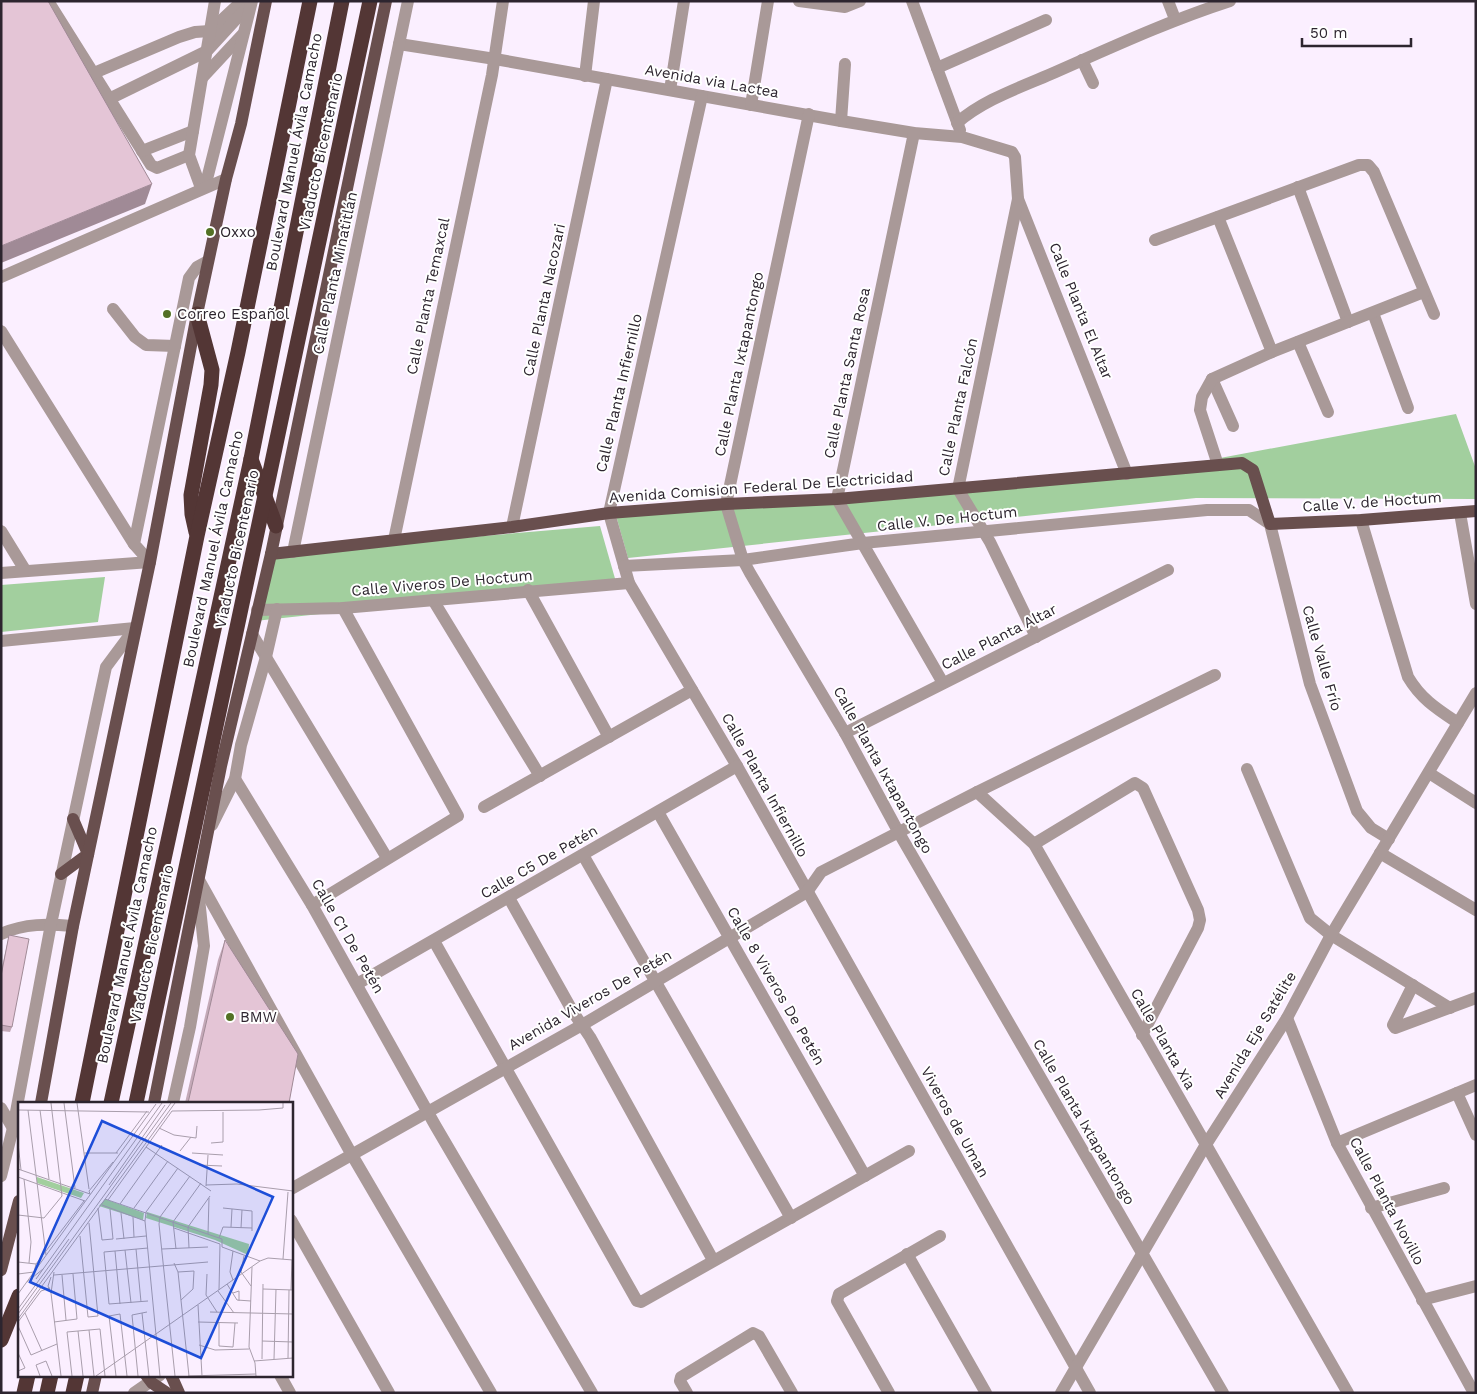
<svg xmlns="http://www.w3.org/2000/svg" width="1477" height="1394" viewBox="0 0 1477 1394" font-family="'Work Sans',sans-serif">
	<rect width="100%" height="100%" fill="#fbefff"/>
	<g fill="#a2cf9e">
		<path d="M 1456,414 L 1476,469 L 1476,499 L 1196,498 L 628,558 L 615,512 L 1172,467 Z"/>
		<path d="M 600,526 L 616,582 L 255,621 L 271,554 Z"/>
		<path d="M 105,577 L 98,622 L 1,632 L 1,585 Z"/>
	</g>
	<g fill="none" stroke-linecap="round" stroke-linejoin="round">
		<g stroke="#a99998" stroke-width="12">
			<path d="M 48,1 L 151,165 L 157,168 L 189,155"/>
			<path d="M 799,1 L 845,7 L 860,1"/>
			<path d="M 912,1 L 960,130"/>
			<path d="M 1168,1 L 1175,19"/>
			<path d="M 399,44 L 495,59 L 841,121 L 914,133 L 962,137 L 1012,152 L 1015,157 L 1018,199 L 1127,474"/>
			<path d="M 1082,60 L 1093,83"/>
			<path d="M 937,68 L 1046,20"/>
			<path d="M 94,73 L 179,37 L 195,32 L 210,31 L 242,1"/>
			<path d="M 585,76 L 594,1"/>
			<path d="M 203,77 L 242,35"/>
			<path d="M 670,90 L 684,1"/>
			<path d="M 702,96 L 609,513 L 629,583 L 737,766 L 1090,1393"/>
			<path d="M 109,99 L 207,51 L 250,4"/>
			<path d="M 751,105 L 768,1"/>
			<path d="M 809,114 L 726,504 L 743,560 L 750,573 L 845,733 L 899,833 L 1223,1393"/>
			<path d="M 841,121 L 845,64"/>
			<path d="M 957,123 C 983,100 1019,88 1051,74 C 1110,48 1168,21 1230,1"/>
			<path d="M 914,133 L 837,499 L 943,683"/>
			<path d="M 142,151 L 193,131"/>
			<path d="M 205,187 L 252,1"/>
			<path d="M 1298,187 L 1348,322"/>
			<path d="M 201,188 L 189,155 L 215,1"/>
			<path d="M 1018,199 L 958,489 L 990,542 L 1036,637"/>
			<path d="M 1218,217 L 1272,352"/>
			<path d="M 1155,240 L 1359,165 L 1368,165 L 1374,172 L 1434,314"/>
			<path d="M 1,277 L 226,179"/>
			<path d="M 113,309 L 135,337 L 146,345 L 175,346"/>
			<path d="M 1373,313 L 1408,408"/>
			<path d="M 1,331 L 134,544"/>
			<path d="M 1298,342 L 1328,412"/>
			<path d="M 1212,379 L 1233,426"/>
			<path d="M 1218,465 L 1200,410 L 1202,397 L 1212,379 L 1272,352 L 1424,292"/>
			<path d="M 1460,513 L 1476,604"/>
			<path d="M 1361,520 L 1408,677 C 1421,699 1437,709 1458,723"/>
			<path d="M 512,527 L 607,79"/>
			<path d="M 1,531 L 25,570"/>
			<path d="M 394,540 L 492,75 L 503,1"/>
			<path d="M 293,552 L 408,1"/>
			<path d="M 150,562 L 134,544 L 189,278 L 197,267 L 208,261"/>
			<path d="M 624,566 L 743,560 L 863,543 L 1207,510 L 1249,510 L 1270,524 L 1310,684 L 1357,811 L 1371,828 L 1389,839"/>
			<path d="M 1,573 L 150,562"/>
			<path d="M 528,590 L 609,737"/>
			<path d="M 433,600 L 540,776"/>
			<path d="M 257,610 L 343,608 L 629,583"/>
			<path d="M 252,634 L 387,858"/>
			<path d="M 1,641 L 135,628"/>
			<path d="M 845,733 L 1168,570"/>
			<path d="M 1247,769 L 1310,918 L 1331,935 L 1450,1008"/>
			<path d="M 1429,773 L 1476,803"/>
			<path d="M 235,779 L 312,905 L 435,1125 L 592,1393"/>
			<path d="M 977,792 L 1034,844 L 1348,1393"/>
			<path d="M 484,807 L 692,690"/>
			<path d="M 658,812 L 865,1176"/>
			<path d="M 212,825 L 235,779 L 241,745 L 266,657 L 277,609"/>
			<path d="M 1034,844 L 1135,783 L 1143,788 L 1198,910 L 1200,920 L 1198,928 L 1142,1035"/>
			<path d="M 1380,853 L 1476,910"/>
			<path d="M 583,855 L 791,1218"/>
			<path d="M 199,880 L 352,1155 L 491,1393"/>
			<path d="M 509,898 L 573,1012 L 590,1037 L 713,1260"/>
			<path d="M 312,905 L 458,816 L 343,608"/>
			<path d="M 1,934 C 25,923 48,924 73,926"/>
			<path d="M 434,941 L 637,1301 L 641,1302 L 909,1151"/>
			<path d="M 357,984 L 737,766"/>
			<path d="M 1413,985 L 1393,1025 L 1395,1028 L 1476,998"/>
			<path d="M 1287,1018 L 1337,1143 L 1474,1393"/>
			<path d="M 1457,1093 L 1476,1135"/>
			<path d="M 173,1103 L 190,1027 L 204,946 L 198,889"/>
			<path d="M 1,1108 L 14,1130"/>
			<path d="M 1337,1143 L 1476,1085"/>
			<path d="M 1,1176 L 13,1128 L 51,924 L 106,667 L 135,628"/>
			<path d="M 291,1189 L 582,1025 L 807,892 L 821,872 L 977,792 L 1215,675"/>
			<path d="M 1371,1208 L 1444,1188"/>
			<path d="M 291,1220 L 389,1393"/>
			<path d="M 907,1254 L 986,1393"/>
			<path d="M 1422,1300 L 1476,1286"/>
			<path d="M 280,1375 L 290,1393"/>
			<path d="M 134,1393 L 160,1375"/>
			<path d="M 687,1393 L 680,1381 L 681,1377 L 753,1333 L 759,1336 L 792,1393"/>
			<path d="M 889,1393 L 837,1301 L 839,1294 L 940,1236"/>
			<path d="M 1061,1393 L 1205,1146 L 1287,1018 L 1331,935 L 1476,693"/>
		</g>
		<g stroke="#694f4e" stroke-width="12">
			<path d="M 271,554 L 512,527 L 609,513 L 726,504 L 837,499 L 1242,463 L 1253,470 L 1270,524 L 1361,520 L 1476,511"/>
			<path d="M 61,874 L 88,854 L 73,819"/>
			<path d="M 41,1103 L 73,926 L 150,562 L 197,314 L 226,179 L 241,124 L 266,1"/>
			<path d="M 154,1103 L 221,766 L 271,554 L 386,1"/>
			<path d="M 1,1270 L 19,1201"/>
			<path d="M 146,1375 L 152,1383 L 167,1393"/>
			<path d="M 171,1375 L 179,1393"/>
			<path d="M 92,1393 L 96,1375"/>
		</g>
		<g stroke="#533635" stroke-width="15">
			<path d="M 251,459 L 276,526"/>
			<path d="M 196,532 L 192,514 L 191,495 L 211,385 L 212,370 L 197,314"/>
			<path d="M 82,1103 L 197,536 L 238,352 L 310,1"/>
			<path d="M 111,1103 L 251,459 L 342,1"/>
			<path d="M 136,1103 L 370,1"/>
			<path d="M 1,1340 L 19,1296"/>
			<path d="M 24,1393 L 28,1375"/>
			<path d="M 47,1393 L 51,1375"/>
			<path d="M 73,1393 L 77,1375"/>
		</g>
	</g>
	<g fill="#c4a9b8">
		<path d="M 9,935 L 12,1027 L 10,1032 L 1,1031 L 1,972 L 8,940 Z"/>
		<path d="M 225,940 L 289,1103 L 185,1103 L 218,960 Z"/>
	</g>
	<path fill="#a08a96" d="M 152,184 L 145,204 L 1,263 L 1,246 Z"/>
	<g fill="#e4c5d6" stroke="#a08a96">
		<path d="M 1,1 L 48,1 L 152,184 L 1,246 Z"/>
		<path d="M 9,935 L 29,939 L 12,1027 L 1,1025 L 1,976 Z"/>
		<path d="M 225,940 L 298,1054 L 289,1103 L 188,1103 Z"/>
	</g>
	<g fill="#537125" stroke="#fff" stroke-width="2">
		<circle cx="210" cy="232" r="5"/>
		<circle cx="167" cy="314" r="5"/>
		<circle cx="230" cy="1017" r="5"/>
	</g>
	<g text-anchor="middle" stroke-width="4" stroke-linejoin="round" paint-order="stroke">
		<g font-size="15" fill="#2d252f" stroke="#fff">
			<text transform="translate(712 81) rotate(10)" y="5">Avenida via Lactea</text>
			<text transform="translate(294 152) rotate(-79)" y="5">Boulevard Manuel Ávila Camacho</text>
			<text transform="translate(321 152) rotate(-78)" y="5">Viaducto Bicentenario</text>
			<text transform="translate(335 273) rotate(-78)" y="5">Calle Planta Minatitlán</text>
			<text transform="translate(428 296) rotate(-78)" y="5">Calle Planta Temaxcal</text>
			<text transform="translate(544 300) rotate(-78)" y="5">Calle Planta Nacozari</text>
			<text transform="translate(1081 311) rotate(68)" y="5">Calle Planta El Altar</text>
			<text transform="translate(739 364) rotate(-78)" y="5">Calle Planta Ixtapantongo</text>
			<text transform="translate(847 373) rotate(-78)" y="5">Calle Planta Santa Rosa</text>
			<text transform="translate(619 393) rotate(-77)" y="5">Calle Planta Infiernillo</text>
			<text transform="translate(958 407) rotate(-78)" y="5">Calle Planta Falcón</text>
			<text transform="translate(761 487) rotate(-4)" y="5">Avenida Comision Federal De Electricidad</text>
			<text transform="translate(1372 502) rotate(-4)" y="5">Calle V. de Hoctum</text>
			<text transform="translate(947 519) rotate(-6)" y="5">Calle V. De Hoctum</text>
			<text transform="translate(213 549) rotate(-78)" y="5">Boulevard Manuel Ávila Camacho</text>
			<text transform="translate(237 549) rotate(-78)" y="5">Viaducto Bicentenario</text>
			<text transform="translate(442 583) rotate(-5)" y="5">Calle Viveros De Hoctum</text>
			<text transform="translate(999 637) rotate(-27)" y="5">Calle Planta Altar</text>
			<text transform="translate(1322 658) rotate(74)" y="5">Calle Valle Frío</text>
			<text transform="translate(883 770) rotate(61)" y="5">Calle Planta Ixtapantongo</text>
			<text transform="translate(765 785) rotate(61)" y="5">Calle Planta Infiernillo</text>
			<text transform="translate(539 862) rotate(-30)" y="5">Calle C5 De Petén</text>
			<text transform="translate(348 936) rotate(60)" y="5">Calle C1 De Petén</text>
			<text transform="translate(152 944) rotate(-78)" y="5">Viaducto Bicentenario</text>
			<text transform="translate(127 945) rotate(-78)" y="5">Boulevard Manuel Ávila Camacho</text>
			<text transform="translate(776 986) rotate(60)" y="5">Calle 8 Viveros De Petén</text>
			<text transform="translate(590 1000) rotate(-30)" y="5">Avenida Viveros De Petén</text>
			<text transform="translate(1255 1035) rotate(-59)" y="5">Avenida Eje Satélite</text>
			<text transform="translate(1163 1039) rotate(60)" y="5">Calle Planta Xia</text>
			<text transform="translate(955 1122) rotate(61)" y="5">Viveros de Uman</text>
			<text transform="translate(1084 1122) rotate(60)" y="5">Calle Planta Ixtapantongo</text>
			<text transform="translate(1387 1201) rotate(62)" y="5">Calle Planta Novillo</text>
		</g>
		<g font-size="15" fill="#2d252f" stroke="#fff" text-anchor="start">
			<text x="220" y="237">Oxxo</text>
			<text x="177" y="319">Correo Español</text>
			<text x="240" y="1022">BMW</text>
		</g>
	</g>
	<g transform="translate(18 1102)">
		<rect width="275" height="275" fill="#fbefff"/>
		<path d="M 19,75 L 66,91 L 63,96 L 19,81 ZM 87,97 L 126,111 L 125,118 L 81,104 ZM 129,110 L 231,142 L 230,153 L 197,138 L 128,116 Z" fill="#a2cf9e"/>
		<path fill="none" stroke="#a99eac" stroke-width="1" d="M 46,1 L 57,86M 59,1 L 71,87M 0,8 L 131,10M 10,8 L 28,153M 22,8 L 31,77M 154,9 L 241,8 L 265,6 L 265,1M 141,26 L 156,33 L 178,36 L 179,24M 0,41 L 3,68M 193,41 L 205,40 L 205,10M 128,45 L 193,89M 162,49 L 173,35M 66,51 L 100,51M 98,51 L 129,9M 174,51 L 205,53M 181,63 L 204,64M 0,67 L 72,92 L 71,89 L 95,60M 0,75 L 67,99M 6,77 L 13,140 L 11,161M 91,83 L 147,3M 188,83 L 219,82 L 275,89M 188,84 L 190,53M 87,97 L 204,137 L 204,145 L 242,159 L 250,156 L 275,158M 90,98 L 154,9M 102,102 L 144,43M 84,103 L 127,119M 80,106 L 84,138 L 95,137 L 92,107M 116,106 L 150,59M 205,106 L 234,109 L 234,129M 103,111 L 106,137M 0,113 L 26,116 L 44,94 L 33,1M 115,115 L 116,135M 213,125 L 214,107M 156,126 L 202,142 L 201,188M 223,126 L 224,108M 190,132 L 191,96M 62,134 L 70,215 L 80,214 L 71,121M 201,136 L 205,125 L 234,126M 98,137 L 128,134M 130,146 L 86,150 L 91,202 L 130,199M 171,146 L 170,125 L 192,94M 118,147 L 123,200M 144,147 L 190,145M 158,147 L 155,120 L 183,81M 107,148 L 113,201M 97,149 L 102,202M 215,149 L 212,170 L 215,178M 226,154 L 223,170 L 233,184M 265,157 L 270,90M 0,160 L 18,162M 156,161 L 160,170 L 171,274M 234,165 L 231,245 L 237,261 L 238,274M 36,170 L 33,191 L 43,274M 160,170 L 176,169 L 175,187 L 163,198M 0,172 L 16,170 L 18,162 L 66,99M 189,172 L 188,193 L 199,210M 36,173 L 190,160M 44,173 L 48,218M 18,177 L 144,1M 9,180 L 25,167M 209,182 L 219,198 L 233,199M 245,187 L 275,188M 273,188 L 274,158M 200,189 L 216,211M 33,191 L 30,184 L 33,175M 215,191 L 221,189 L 221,199M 0,192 L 138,2M 180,203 L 184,274M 0,207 L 51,137M 192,210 L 275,212M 7,211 L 24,249M 124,211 L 131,274M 0,212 L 153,1M 0,217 L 157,1M 0,220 L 23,189 L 32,186M 36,220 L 59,217 L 55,172M 180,220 L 220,221M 201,221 L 201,244 L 215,245 L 217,221M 0,224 L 13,253 L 39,242M 71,228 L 76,274M 60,229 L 65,274M 244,239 L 275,240M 181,243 L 197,248 L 231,247M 0,251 L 7,266 L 0,269M 270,256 L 271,188M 244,257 L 245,182M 256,257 L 258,187M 236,259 L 275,256M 22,274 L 18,263 L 28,259 L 34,274M 54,274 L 49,230 L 82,227 L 87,274M 78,274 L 242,159M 98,274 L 91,214 L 102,212 L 109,274M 120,274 L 114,213 L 129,210M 142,274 L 127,119 L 128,110 L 160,66M 157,274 L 141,122 L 142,115 L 172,74M 170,274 L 238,272"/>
		<path fill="#1d4ed8" fill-opacity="0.15" stroke="#1d4ed8" stroke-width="2.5" d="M 84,19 L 255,95 L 183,256 L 12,180 Z"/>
		<rect width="275" height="275" fill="none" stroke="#2d252f" stroke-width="2.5"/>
	</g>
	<rect width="1477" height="1394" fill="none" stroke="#2d252f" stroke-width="5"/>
	<path d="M1302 38v8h109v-8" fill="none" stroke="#2d252f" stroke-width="2.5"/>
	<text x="1310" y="38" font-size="15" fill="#2d252f" stroke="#ffffff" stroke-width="4" paint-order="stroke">50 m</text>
</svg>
